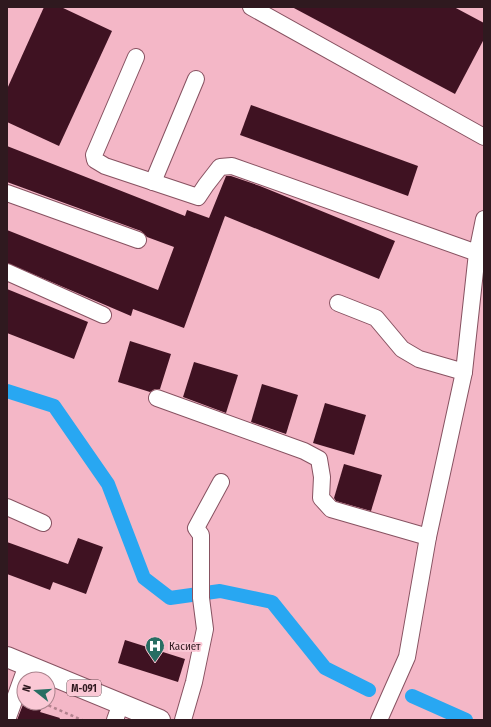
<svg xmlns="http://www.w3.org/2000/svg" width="491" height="727" viewBox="0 0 491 727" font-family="'Fira Sans Condensed',sans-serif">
	<rect width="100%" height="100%" fill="#f4b7c7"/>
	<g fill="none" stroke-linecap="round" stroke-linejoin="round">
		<g stroke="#28a7f2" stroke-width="14">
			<path d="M 7,391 L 54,406 L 108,484 L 144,578 L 170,598 L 220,591 L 272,602 L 325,668 L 369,690"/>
			<path d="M 412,696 L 466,720"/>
		</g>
	</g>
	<g fill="#3f1222">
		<path d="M 44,7 L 61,7 L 112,31 L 59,146 L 7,122 L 7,89 Z"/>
		<path d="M 292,7 L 454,7 L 484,23 L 484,39 L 455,94 Z"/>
		<path d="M 251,105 L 418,166 L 408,196 L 240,135 Z"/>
		<path d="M 7,146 L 185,216 L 187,210 L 209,218 L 226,176 L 231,176 L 260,186 L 395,241 L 379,279 L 225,216 L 184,328 L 133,309 L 131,316 L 7,263 L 7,230 L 158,290 L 174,247 L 147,237 L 141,231 L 7,182 Z"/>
		<path d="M 7,289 L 88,322 L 74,359 L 7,333 Z"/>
		<path d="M 130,341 L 171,354 L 160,389 L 155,389 L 150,392 L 118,382 Z"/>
		<path d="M 194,362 L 238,375 L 226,413 L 183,397 Z"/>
		<path d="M 262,384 L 298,395 L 286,434 L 251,422 Z"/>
		<path d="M 325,403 L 366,415 L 354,455 L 313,443 Z"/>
		<path d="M 344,464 L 382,475 L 371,511 L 336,501 L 334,498 Z"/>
		<path d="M 78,538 L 103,547 L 86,594 L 53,582 L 50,590 L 7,574 L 7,542 L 68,564 Z"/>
		<path d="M 125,640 L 185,659 L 178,682 L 118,663 Z"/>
		<path d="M 24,702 L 42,708 L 40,712 L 60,718 L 59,720 L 17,720 Z"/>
	</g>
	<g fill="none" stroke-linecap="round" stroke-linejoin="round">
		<g stroke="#875261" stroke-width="18">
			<g id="minor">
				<path d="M 251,7 L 484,137"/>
				<path d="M 136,57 L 94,155 L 95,160 L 105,166 L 198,197 L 206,185 L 220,167 L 232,166 L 477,253"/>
				<path d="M 153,182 L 196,79"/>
				<path d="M 7,193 L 138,240"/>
				<path d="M 7,272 L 103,315"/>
				<path d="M 338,303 L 376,318 L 402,349 L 419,359 L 464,372"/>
				<path d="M 157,398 L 304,451 L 319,459 L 322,477 L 321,498 L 331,509 L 428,537"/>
				<path d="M 7,507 L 43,523"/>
				<path d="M 7,720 L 27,665"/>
				<path d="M 115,720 L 121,703"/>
				<path d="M 183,720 L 194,682 L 205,629 L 201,598 L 201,535 L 196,528 L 221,482"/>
				<path d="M 379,720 L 407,657 L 428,537 L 464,372 L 477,253 L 484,219"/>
			</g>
		</g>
		<g stroke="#875261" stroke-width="22">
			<path id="major" d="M 7,657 L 160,720"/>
		</g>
		<path stroke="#b2828e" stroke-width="2.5" stroke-dasharray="3 3" stroke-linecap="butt" d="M 43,703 L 82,720"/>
		<use href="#minor" stroke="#fff" stroke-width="16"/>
		<use href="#major" stroke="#fff" stroke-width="20"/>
	</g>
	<defs>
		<g id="hospital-pin" transform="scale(1)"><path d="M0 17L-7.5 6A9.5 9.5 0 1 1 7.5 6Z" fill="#276e63" stroke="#fac8d5"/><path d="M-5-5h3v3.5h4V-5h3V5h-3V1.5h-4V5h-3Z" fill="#fff"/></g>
	</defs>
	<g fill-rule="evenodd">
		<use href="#hospital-pin" x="155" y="646"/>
	</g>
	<g text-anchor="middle" stroke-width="4" stroke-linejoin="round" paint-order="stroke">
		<rect fill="#fac8d5" stroke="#6c4e56" stroke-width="1" x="67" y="680" width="34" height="16" rx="3"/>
		<g font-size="10" font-weight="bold" fill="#2f191f">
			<text x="84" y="692">М-091</text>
		</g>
		<g font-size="11" fill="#2f191f" stroke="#fac8d5" text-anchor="start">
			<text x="169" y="650">Касиет</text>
		</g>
	</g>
	<rect width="491" height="727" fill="none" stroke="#2f191f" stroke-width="16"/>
	<g transform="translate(36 691) rotate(287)"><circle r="19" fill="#fac8d5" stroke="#a9828c"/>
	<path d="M0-3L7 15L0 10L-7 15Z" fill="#276e63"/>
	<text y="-6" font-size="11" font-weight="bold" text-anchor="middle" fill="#2f191f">N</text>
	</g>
</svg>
